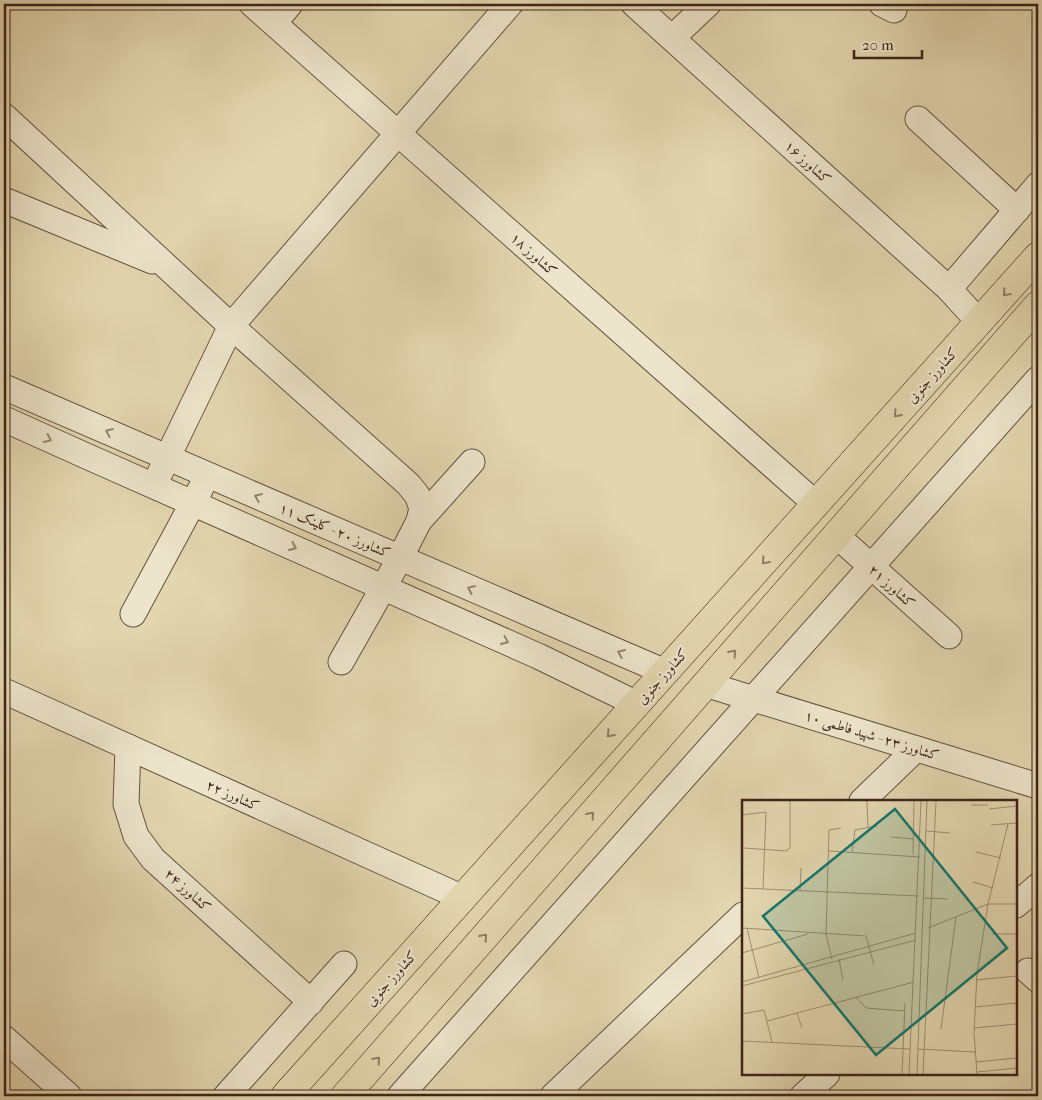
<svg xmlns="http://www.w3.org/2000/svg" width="1042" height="1100" viewBox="0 0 1042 1100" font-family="'IM FELL French Canon',Amiri,serif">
	<rect width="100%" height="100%" fill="#e2d6af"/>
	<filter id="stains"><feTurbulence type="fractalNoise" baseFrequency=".004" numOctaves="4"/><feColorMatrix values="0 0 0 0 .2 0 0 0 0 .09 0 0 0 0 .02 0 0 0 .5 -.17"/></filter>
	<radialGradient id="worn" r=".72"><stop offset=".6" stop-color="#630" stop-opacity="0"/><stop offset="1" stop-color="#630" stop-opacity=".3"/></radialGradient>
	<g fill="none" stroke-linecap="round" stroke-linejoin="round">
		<g stroke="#67503f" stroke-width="27">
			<g id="minor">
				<path d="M 252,4 L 816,504"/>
				<path d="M 634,4 L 949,289 L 979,322"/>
				<path d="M 882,4 L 894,10"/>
				<path d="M 274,23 L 290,4"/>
				<path d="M 672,38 L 708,4"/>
				<path d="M 4,116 L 231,326 L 408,484 L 417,495 L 422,508 L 419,521 L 400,558 L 341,662"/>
				<path d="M 918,119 L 1017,210"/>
				<path d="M 4,200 L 152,261"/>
				<path d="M 949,289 L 1038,185"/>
				<path d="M 4,387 L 665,672"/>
				<path d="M 4,419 L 93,459 L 538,656 L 637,704"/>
				<path d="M 160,473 L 231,326 L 510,4"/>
				<path d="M 419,521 L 472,462"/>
				<path d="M 836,535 L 949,636"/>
				<path d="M 133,614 L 201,488"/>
				<path d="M 705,684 L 1038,786"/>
				<path d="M 4,691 L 463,898"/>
				<path d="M 128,747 L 126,804 L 136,836 L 153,859 L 311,1002"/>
				<path d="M 862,801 L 916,749"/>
				<path d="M 1016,905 L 1038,886"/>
				<path d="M 1028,971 L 1038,980"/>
				<path d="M 4,1038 L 69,1096"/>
				<path d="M 226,1096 L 344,964"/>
				<path d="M 400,1096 L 1038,379"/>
				<path d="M 553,1096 L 743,915"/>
				<path d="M 803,1096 L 827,1074"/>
			</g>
		</g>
		<g stroke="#3e241a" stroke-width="29">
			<g id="major">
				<path d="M 285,1096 L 1038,256"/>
				<path d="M 345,1096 L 1038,305"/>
			</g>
		</g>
		<use href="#minor" stroke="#ece4cb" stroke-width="25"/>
		<use href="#major" stroke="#e2d6af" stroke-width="28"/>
	</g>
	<defs><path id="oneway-chevron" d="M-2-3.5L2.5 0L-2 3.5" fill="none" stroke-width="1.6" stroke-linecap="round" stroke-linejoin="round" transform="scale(1.25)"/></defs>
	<g stroke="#907d64">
		<use href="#oneway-chevron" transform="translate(1006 293) rotate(132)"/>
		<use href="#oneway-chevron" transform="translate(897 414) rotate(132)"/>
		<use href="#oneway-chevron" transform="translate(765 561) rotate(132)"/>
		<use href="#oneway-chevron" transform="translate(733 653) rotate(-49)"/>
		<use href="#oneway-chevron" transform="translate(610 734) rotate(132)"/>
		<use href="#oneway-chevron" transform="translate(591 815) rotate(-49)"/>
		<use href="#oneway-chevron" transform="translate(484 937) rotate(-49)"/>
		<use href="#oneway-chevron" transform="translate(377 1060) rotate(-49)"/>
	</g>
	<g stroke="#958472">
		<use href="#oneway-chevron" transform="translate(109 432) rotate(-157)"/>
		<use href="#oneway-chevron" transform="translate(48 439) rotate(25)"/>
		<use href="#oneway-chevron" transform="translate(258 497) rotate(-157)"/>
		<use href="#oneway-chevron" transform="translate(293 547) rotate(24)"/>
		<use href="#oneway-chevron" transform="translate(471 589) rotate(-157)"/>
		<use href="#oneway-chevron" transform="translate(505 641) rotate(24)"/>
		<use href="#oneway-chevron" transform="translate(621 653) rotate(-157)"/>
	</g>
	<g text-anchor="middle" stroke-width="4.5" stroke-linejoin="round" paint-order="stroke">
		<g font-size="14" fill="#3e241a" stroke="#ece4cb">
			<text transform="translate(808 162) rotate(42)" y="5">کشاورز ۱۶</text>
			<text transform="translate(534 254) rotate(42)" y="5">کشاورز ۱۸</text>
			<text transform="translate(932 375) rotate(-48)" y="5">کشاورز جنوبی</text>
			<text transform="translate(335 530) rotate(23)" y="5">کشاورز ۲۰ - کلینک ۱۱</text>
			<text transform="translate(892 586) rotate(42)" y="5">کشاورز ۲۱</text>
			<text transform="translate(662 676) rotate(-48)" y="5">کشاورز جنوبی</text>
			<text transform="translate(872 735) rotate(17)" y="5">کشاورز ۲۳ - شهید فاطمی ۱۰</text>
			<text transform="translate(233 795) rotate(24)" y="5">کشاورز ۲۲</text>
			<text transform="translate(188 890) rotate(42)" y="5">کشاورز ۲۴</text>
			<text transform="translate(391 978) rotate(-48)" y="5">کشاورز جنوبی</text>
		</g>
	</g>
	<g transform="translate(742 800)">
		<rect width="275" height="275" fill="#e2d6af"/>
		<path fill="none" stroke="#a08f73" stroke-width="1" d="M 125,1 L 126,28M 229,5 L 246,5M 247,9 L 275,6M 0,15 L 24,12 L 21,89M 249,25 L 275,23M 184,31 L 208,33M 149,37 L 171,39M 2,48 L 44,51 L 48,48 L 48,1M 87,51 L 178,57M 110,52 L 113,30 L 135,26M 234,52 L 259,58M 171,55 L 172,1M 231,82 L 251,88M 0,88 L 176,96M 58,91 L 59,68M 182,98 L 206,99M 0,128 L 124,136 L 132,165M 5,128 L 17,178M 186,128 L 246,104 L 275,104M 250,134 L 275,134M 0,153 L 66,134M 90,159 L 84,134 L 87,30 L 99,28M 97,159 L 101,180M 234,180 L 275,176M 0,182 L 174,133M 0,186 L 174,140M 114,197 L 124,208 L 163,211M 233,207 L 275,203M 55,213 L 60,228M 0,214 L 22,210 L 30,242M 25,221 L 172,182M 232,228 L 275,224M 199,229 L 214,117M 0,241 L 168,249M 176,249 L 233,252M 234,262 L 275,258M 235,272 L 275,268M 160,274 L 163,203M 167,274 L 179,1M 175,274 L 185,1M 181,274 L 194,1M 235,274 L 232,233 L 235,174 L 246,104 L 266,24"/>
		<path fill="#0f766e" fill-opacity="0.15" stroke="#0f766e" stroke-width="2.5" d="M 153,9 L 265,148 L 134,255 L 21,116 Z"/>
		<rect width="275" height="275" fill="none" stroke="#3e241a" stroke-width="2.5"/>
	</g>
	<rect width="1042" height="1100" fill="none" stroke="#e2d6af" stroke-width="20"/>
	<rect x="5" y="5" width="1032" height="1090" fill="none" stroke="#3e241a" stroke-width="2.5"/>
	<rect x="10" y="10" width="1022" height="1080" fill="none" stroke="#3e241a"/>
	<path d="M854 50v8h68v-8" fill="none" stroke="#3e241a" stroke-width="2.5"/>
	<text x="862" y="50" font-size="15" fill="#3e241a" stroke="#ece4cb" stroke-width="4" paint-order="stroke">20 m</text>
	<rect width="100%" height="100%" filter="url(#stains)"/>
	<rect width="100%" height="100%" fill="url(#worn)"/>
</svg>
